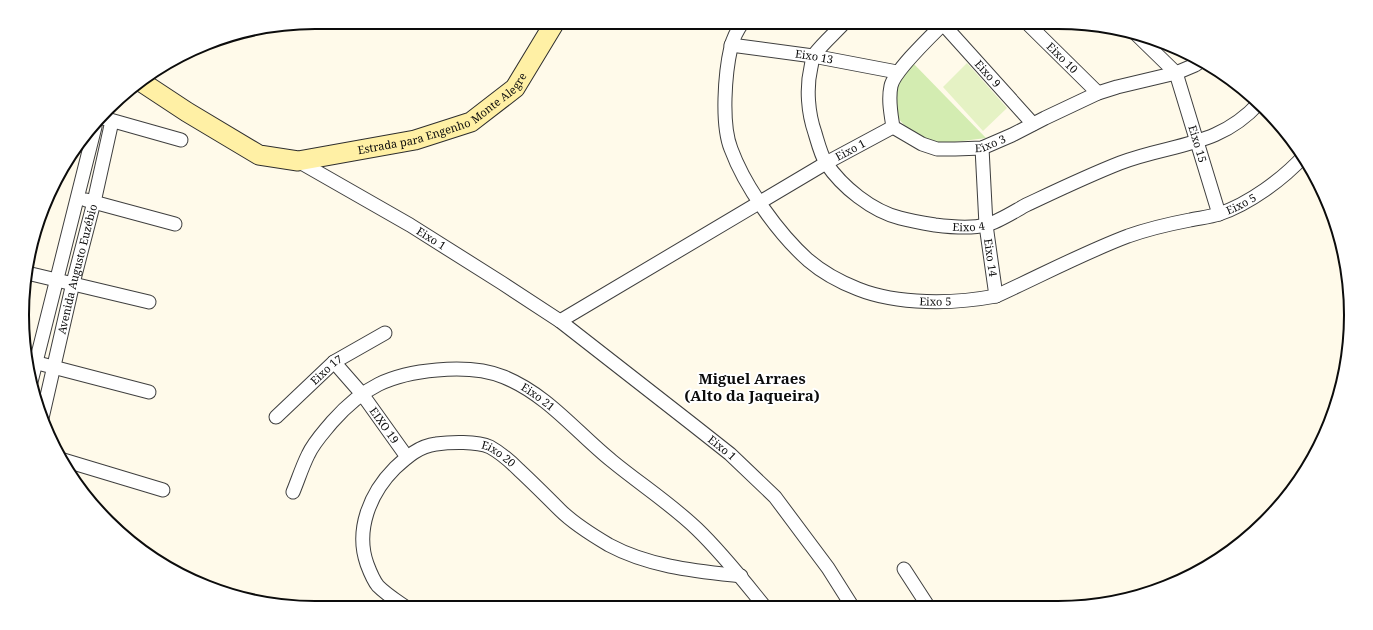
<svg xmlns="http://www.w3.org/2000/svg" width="1373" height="630" viewBox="0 0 1373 630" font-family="'Noto Serif',serif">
	<rect width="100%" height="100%" fill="#fffaea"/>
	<path fill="#d3ecb1" d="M 911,61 L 986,138 L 939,144 L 913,135 L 898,118 L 896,87 Z"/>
	<path fill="#e5f2c4" d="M 967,63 L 1007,108 L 983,131 L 943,87 Z"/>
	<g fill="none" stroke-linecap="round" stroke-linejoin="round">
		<g stroke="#3f3f3f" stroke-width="15">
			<g id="street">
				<path id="s1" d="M 743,22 C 738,29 733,38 731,47 C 725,73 721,124 731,149 C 745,187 778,233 808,260 C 822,272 840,282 858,289 C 898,305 954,304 996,296 C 1040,276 1083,253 1128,236 C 1148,229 1169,224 1190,220 C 1199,218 1210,217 1219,214 C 1249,204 1283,179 1304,156"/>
				<path id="s2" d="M 845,22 C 835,33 823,43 814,55 C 812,58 812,63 811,67 C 806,88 808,113 815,133 C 818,143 821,155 826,163 C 842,187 872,211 900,218 C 911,221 923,223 935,225 C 951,227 970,229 986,225 C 998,222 1015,211 1026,205 C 1058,190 1087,176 1120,163 C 1172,143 1218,148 1259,103"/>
				<path id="s3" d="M 945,22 C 932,35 894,71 891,86 C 888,100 891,114 893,127 L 922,144 L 937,149 L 955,149 L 982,148 L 1012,135 L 1045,118 L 1098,93 L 1117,87 L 1176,73 L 1195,65 L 1201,61"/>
				<path id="s4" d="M 1026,22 L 1098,93"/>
				<path id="s5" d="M 943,24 L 1033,124"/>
				<path id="s6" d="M 1136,34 L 1176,73 L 1219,214"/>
				<path id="s7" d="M 731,45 L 813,56 L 897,72"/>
				<path d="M 103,118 L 181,140"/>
				<path id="s8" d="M 982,148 L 986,225 L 996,296"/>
				<path id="s9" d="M 298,161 L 410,225 L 502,283 L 560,321 L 692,424 L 730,454 L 775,497 L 828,568 L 852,606"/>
				<path d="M 86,200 L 175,224"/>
				<path d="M 27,273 L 149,302"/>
				<path id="s10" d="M 560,321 L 826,163 L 893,127"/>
				<path d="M 26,360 L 149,392"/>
				<path id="s11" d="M 334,362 L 362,394 L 407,457"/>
				<path d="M 31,382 L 95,127"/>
				<path id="s12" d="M 276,417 L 334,362 L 385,333"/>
				<path id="s13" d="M 42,418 L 73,283 L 94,202 L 112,121"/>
				<path d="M 60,459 L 163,490"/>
				<path id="s14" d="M 293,492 C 298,480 302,467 308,455 C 314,442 323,433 332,422 C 363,387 390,374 437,370 C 459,368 484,369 504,377 C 548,395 577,433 612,461 C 640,484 671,504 697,529 C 722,553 743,580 765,607"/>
				<path d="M 904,569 L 928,606"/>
				<path id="s15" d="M 407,608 C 397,601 387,595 378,586 C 373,580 370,572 367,564 C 355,530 370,493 395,468 C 407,457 419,446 436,444 C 450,442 477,441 490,447 C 501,453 510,461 519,470 C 533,483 546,496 560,510 C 574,524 592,535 609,545 C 650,567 696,571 741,576"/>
			</g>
		</g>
		<g stroke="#2e2e2e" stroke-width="21">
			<g id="secondary">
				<path id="s16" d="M 140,81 L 187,112 L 259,155 L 298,161 L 415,140 L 471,122 L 515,88 L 555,22"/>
			</g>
		</g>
		<use href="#street" stroke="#fff" stroke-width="13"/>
		<use href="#secondary" stroke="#fff0a5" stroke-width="19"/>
	</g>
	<g text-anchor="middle" stroke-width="4" stroke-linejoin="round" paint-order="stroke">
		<g font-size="11" fill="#0c0c0c" stroke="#fff">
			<text dy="4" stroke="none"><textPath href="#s7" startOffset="84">Eixo 13</textPath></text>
			<text dy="4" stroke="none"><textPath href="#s4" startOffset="51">Eixo 10</textPath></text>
			<text dy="4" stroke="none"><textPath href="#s5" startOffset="67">Eixo 9</textPath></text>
			<text dy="4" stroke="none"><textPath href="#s16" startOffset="335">Estrada para Engenho Monte Alegre</textPath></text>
			<text dy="4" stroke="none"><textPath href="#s3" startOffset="229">Eixo 3</textPath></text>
			<text dy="4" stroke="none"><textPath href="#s6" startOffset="130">Eixo 15</textPath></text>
			<text dy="4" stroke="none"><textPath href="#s10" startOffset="337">Eixo 1</textPath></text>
			<text dy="4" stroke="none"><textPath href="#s1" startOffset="728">Eixo 5</textPath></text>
			<text dy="4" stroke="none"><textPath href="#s2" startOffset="320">Eixo 4</textPath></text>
			<text dy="4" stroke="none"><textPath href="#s9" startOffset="154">Eixo 1</textPath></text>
			<text dy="4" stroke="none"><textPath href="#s8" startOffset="110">Eixo 14</textPath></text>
			<text dy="4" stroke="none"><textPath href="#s13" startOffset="153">Avenida Augusto Euzébio</textPath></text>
			<text dy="4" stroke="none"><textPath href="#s1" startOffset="404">Eixo 5</textPath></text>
			<text dy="4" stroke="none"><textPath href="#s12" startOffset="69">Eixo 17</textPath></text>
			<text dy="4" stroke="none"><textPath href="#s14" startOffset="309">Eixo 21</textPath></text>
			<text dy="4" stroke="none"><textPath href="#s11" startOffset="81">EIXO 19</textPath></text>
			<text dy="4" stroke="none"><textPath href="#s9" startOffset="513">Eixo 1</textPath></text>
			<text dy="4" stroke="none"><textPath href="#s15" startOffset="280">Eixo 20</textPath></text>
		</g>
		<g font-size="15" font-weight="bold" fill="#0c0c0c" stroke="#fff">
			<text x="752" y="384">Miguel Arraes<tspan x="752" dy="17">(Alto da Jaqueira)</tspan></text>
		</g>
	</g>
	<path d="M0 0H1373V630H0ZM315 29H1058A286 286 0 0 1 1344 315V315A286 286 0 0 1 1058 601H315A286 286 0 0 1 29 315V315A286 286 0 0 1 315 29Z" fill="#fff" fill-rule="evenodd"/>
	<path fill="none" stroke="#0c0c0c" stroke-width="2" d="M315 29H1058A286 286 0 0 1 1344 315V315A286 286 0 0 1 1058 601H315A286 286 0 0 1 29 315V315A286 286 0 0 1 315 29Z"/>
</svg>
